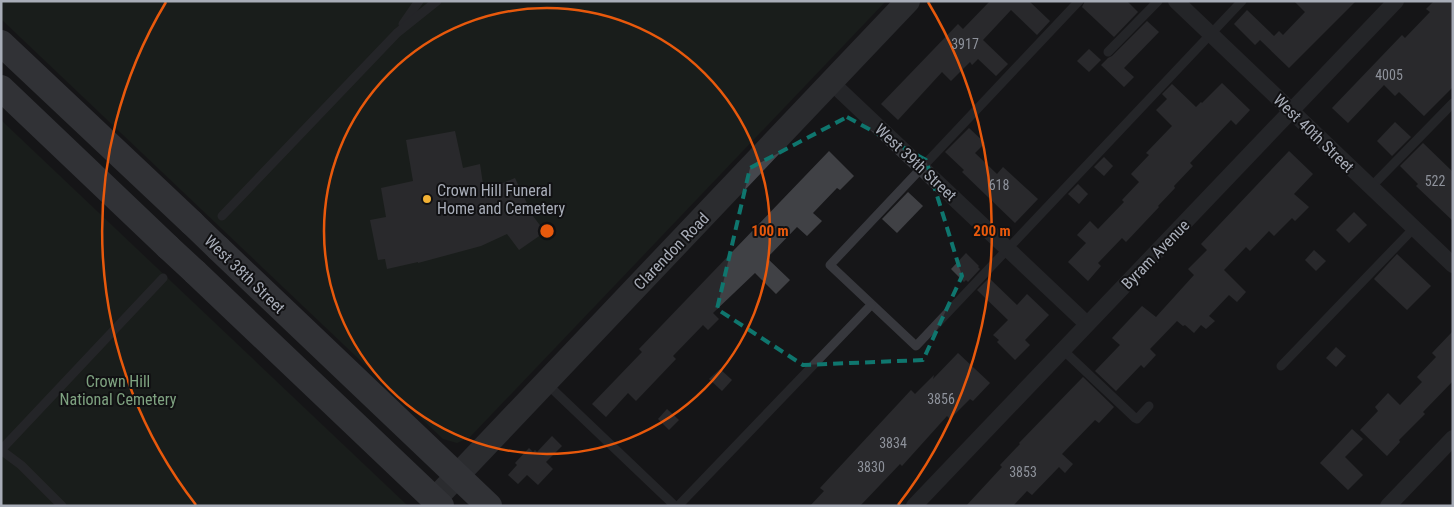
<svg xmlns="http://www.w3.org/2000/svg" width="1454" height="507" viewBox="0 0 1454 507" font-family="'Roboto Condensed',sans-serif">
	<rect width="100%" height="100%" fill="#161618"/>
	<g fill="#1e261f">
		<path d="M 1,1 L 886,1 L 470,437 L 457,443 L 443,439 L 1,19 Z"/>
		<path d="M 1,120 L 408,506 L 1,506 Z"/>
	</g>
	<g fill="#404145">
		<path d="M 990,1 L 1029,1 L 1050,21 L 1037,35 L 1011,10 L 983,40 L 1008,64 L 996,76 L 978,59 L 972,65 L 970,62 L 951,81 L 942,72 L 898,120 L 881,104 L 958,24 L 963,29 Z"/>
		<path d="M 1085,1 L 1127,1 L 1138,12 L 1114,37 L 1082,7 Z"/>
		<path d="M 1294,1 L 1356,1 L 1289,68 L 1260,40 L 1255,45 L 1234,24 L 1247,10 L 1274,36 L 1279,31 L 1283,35 L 1305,12 Z"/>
		<path d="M 1434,1 L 1453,1 L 1453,87 L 1424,116 L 1399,92 L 1395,96 L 1384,85 L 1348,123 L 1332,108 L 1402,35 L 1405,38 L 1430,12 L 1426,9 Z"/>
		<path d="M 1147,21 L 1159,32 L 1124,68 L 1134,77 L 1124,87 L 1101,65 L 1108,58 L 1112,56 Z"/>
		<path d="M 1089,49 L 1101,60 L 1089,72 L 1077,61 Z"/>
		<path d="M 1222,83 L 1250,110 L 1236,125 L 1231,120 L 1190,163 L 1193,166 L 1174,186 L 1175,188 L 1158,206 L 1159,207 L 1126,242 L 1122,238 L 1098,263 L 1101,266 L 1088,281 L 1068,262 L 1086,243 L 1077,235 L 1090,221 L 1098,229 L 1124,202 L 1122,200 L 1139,182 L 1131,174 L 1149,155 L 1146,153 L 1172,126 L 1156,110 L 1167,99 L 1162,94 L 1172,84 L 1196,107 L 1201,102 L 1202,103 Z"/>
		<path d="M 1395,122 L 1411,137 L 1392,156 L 1377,141 Z"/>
		<path d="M 969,128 L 985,143 L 975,153 L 997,174 L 1003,167 L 1038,199 L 1015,223 L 962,172 L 964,170 L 945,152 Z"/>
		<path d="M 455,131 L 463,168 L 480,164 L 484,191 L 515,178 L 533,216 L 545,232 L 519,250 L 507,234 L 481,246 L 418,263 L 418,262 L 387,269 L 385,259 L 378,260 L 370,220 L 386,217 L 381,188 L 413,181 L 406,140 Z"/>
		<path d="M 1423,143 L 1453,172 L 1453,221 L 1416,186 L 1418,184 L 1400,166 Z"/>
		<path d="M 829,151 L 854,176 L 840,190 L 837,188 L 813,213 L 822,221 L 807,236 L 797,227 L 767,258 L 790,280 L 776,294 L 755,273 L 713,313 L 719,319 L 708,330 L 703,325 L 673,356 L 676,359 L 636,401 L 628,393 L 606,417 L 592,404 L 642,352 L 639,349 Z"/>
		<path d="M 1289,151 L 1313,174 L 1294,194 L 1309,207 L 1295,221 L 1292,218 L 1274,236 L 1269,231 L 1250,251 L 1246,247 L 1224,270 L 1246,292 L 1237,302 L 1229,295 L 1209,316 L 1215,321 L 1206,329 L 1201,325 L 1194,333 L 1185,325 L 1183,326 L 1177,321 L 1150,349 L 1156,355 L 1144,368 L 1141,365 L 1116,391 L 1095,371 L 1120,345 L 1112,338 L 1142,306 L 1156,317 L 1194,275 L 1188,269 L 1207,250 L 1201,244 Z"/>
		<path d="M 1104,157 L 1113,166 L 1104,176 L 1094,167 Z"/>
		<path d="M 1078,184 L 1088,194 L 1079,204 L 1068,194 Z"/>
		<path d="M 908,192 L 923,206 L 897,233 L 882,219 Z"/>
		<path d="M 1354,212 L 1367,225 L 1349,243 L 1336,230 Z"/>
		<path d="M 1314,250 L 1326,261 L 1316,271 L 1305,260 Z"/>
		<path d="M 966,253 L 979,266 L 978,267 L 980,269 L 968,282 L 966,280 L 964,282 L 951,269 Z"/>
		<path d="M 1397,254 L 1431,286 L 1407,310 L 1374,279 Z"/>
		<path d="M 989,278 L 1017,305 L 1027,294 L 1049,315 L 1025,340 L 1030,345 L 1015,360 L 997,342 L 999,340 L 993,335 L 1008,320 L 977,290 Z"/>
		<path d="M 1453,331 L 1453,381 L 1423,412 L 1425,414 L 1399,440 L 1400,442 L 1387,456 L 1360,430 L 1378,411 L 1375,407 L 1388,393 L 1400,405 L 1422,382 L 1417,377 L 1436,357 L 1432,353 Z"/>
		<path d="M 1336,347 L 1346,356 L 1336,367 L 1326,358 Z"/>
		<path d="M 958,353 L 990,383 L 973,401 L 970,399 L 950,419 L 947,416 L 902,466 L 900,464 L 860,506 L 810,506 L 824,491 L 820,488 L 911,390 L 915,394 L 934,375 L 933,379 Z"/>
		<path d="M 720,369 L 732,380 L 722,391 L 709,379 Z"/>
		<path d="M 1083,377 L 1114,407 L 1099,423 L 1095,420 L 1062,454 L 1073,464 L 1065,473 L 1059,467 L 1032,495 L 1027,491 L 1013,506 L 966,506 L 1002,467 L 1000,465 L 1020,444 L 1019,443 Z"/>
		<path d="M 667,409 L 679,420 L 669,430 L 658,419 Z"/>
		<path d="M 1352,429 L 1363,439 L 1345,457 L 1363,475 L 1348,490 L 1320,463 Z"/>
		<path d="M 552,436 L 562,446 L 546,462 L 553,469 L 538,485 L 527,475 L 518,484 L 508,475 L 517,465 L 515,463 L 529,448 L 533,452 L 535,450 L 537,452 Z"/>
	</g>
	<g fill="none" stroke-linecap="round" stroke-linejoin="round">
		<g stroke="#37383d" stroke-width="9">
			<path d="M 1079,1 L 830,265 L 916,346 L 1242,1"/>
			<path d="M 403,24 L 419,1"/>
			<path d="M 1108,52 L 1158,1"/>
			<path d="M 1371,187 L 1453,103"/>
			<path d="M 222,216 L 397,33 L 437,1"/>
			<path d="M 1063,350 L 1135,418 L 1137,419 L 1149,406"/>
			<path d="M 1281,366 L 1414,228"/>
			<path d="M 546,383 L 675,506"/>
			<path d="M 1,450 L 163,278"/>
			<path d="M 1,450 L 21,465 L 62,506"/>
			<path d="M 678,506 L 871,305"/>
		</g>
		<g stroke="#37383d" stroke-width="16">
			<path d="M 1176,1 L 1453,265"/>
			<path d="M 831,82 L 1087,324"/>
			<path d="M 914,506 L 1396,1"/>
			<path d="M 1388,506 L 1453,438"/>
		</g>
		<path stroke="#45474d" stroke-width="24" d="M 434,500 L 908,1"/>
		<g stroke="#53555c" stroke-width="26">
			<path d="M 1,43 L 192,223"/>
			<path d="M 1,88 L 168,247"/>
			<path d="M 218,248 L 489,506"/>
			<path d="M 195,272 L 441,506"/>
		</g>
		<g stroke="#53555c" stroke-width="26">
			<path d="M 192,223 L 218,248"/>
			<path d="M 168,247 L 195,272"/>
		</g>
	</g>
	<path d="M0 0H1454V507H0ZM 847,117 L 926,160 L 962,276 L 923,360 L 803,365 L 717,309 L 750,168 Z" fill="#161618" fill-opacity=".55" fill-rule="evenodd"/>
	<path fill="none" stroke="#0f766e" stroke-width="4" stroke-dasharray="10 6" stroke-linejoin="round" d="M 847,117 L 926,160 L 962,276 L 923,360 L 803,365 L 717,309 L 750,168 Z"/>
	<g fill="none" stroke="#e8590c" stroke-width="2.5">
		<circle cx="547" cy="231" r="223"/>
		<path d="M196 505A445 445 0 0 1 166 2M928 2A445 445 0 0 1 898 505"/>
	</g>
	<circle fill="#f2b134" stroke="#111113" stroke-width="2" cx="427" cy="199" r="5"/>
	<g text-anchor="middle" stroke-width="4" stroke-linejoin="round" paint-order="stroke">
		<g font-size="14" fill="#8e929b">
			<text x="965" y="49">3917</text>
			<text x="1389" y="80">4005</text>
			<text x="1435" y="186">522</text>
			<text x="999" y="190">618</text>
			<text x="941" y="404">3856</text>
			<text x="893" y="448">3834</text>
			<text x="871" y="472">3830</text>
			<text x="1023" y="477">3853</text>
		</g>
		<g font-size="16" fill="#a8adb8" stroke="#111113">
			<text transform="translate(1314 133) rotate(44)" y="6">West 40th Street</text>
			<text transform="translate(916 162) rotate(43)" y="6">West 39th Street</text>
			<text transform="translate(671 251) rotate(-46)" y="6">Clarendon Road</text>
			<text transform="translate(1155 254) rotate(-46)" y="6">Byram Avenue</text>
			<text transform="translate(245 274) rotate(44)" y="6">West 38th Street</text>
		</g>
		<g font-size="16" fill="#a8adb8" stroke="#111113" text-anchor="start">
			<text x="437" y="196">Crown Hill Funeral<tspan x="437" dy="18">Home and Cemetery</tspan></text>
		</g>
		<g font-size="16" fill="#7fa381" stroke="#111113">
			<text x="118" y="387">Crown Hill<tspan x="118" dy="18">National Cemetery</tspan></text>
		</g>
	</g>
	<circle cx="547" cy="231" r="8" fill="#e8590c" stroke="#111113" stroke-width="2.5"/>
	<g font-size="15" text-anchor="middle" font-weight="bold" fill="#e8590c" stroke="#111113" stroke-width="4" stroke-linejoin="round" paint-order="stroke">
		<text x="770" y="236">100 m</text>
		<text x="992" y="236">200 m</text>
	</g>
	<rect width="1454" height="507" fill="none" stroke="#a8adb8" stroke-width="5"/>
</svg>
